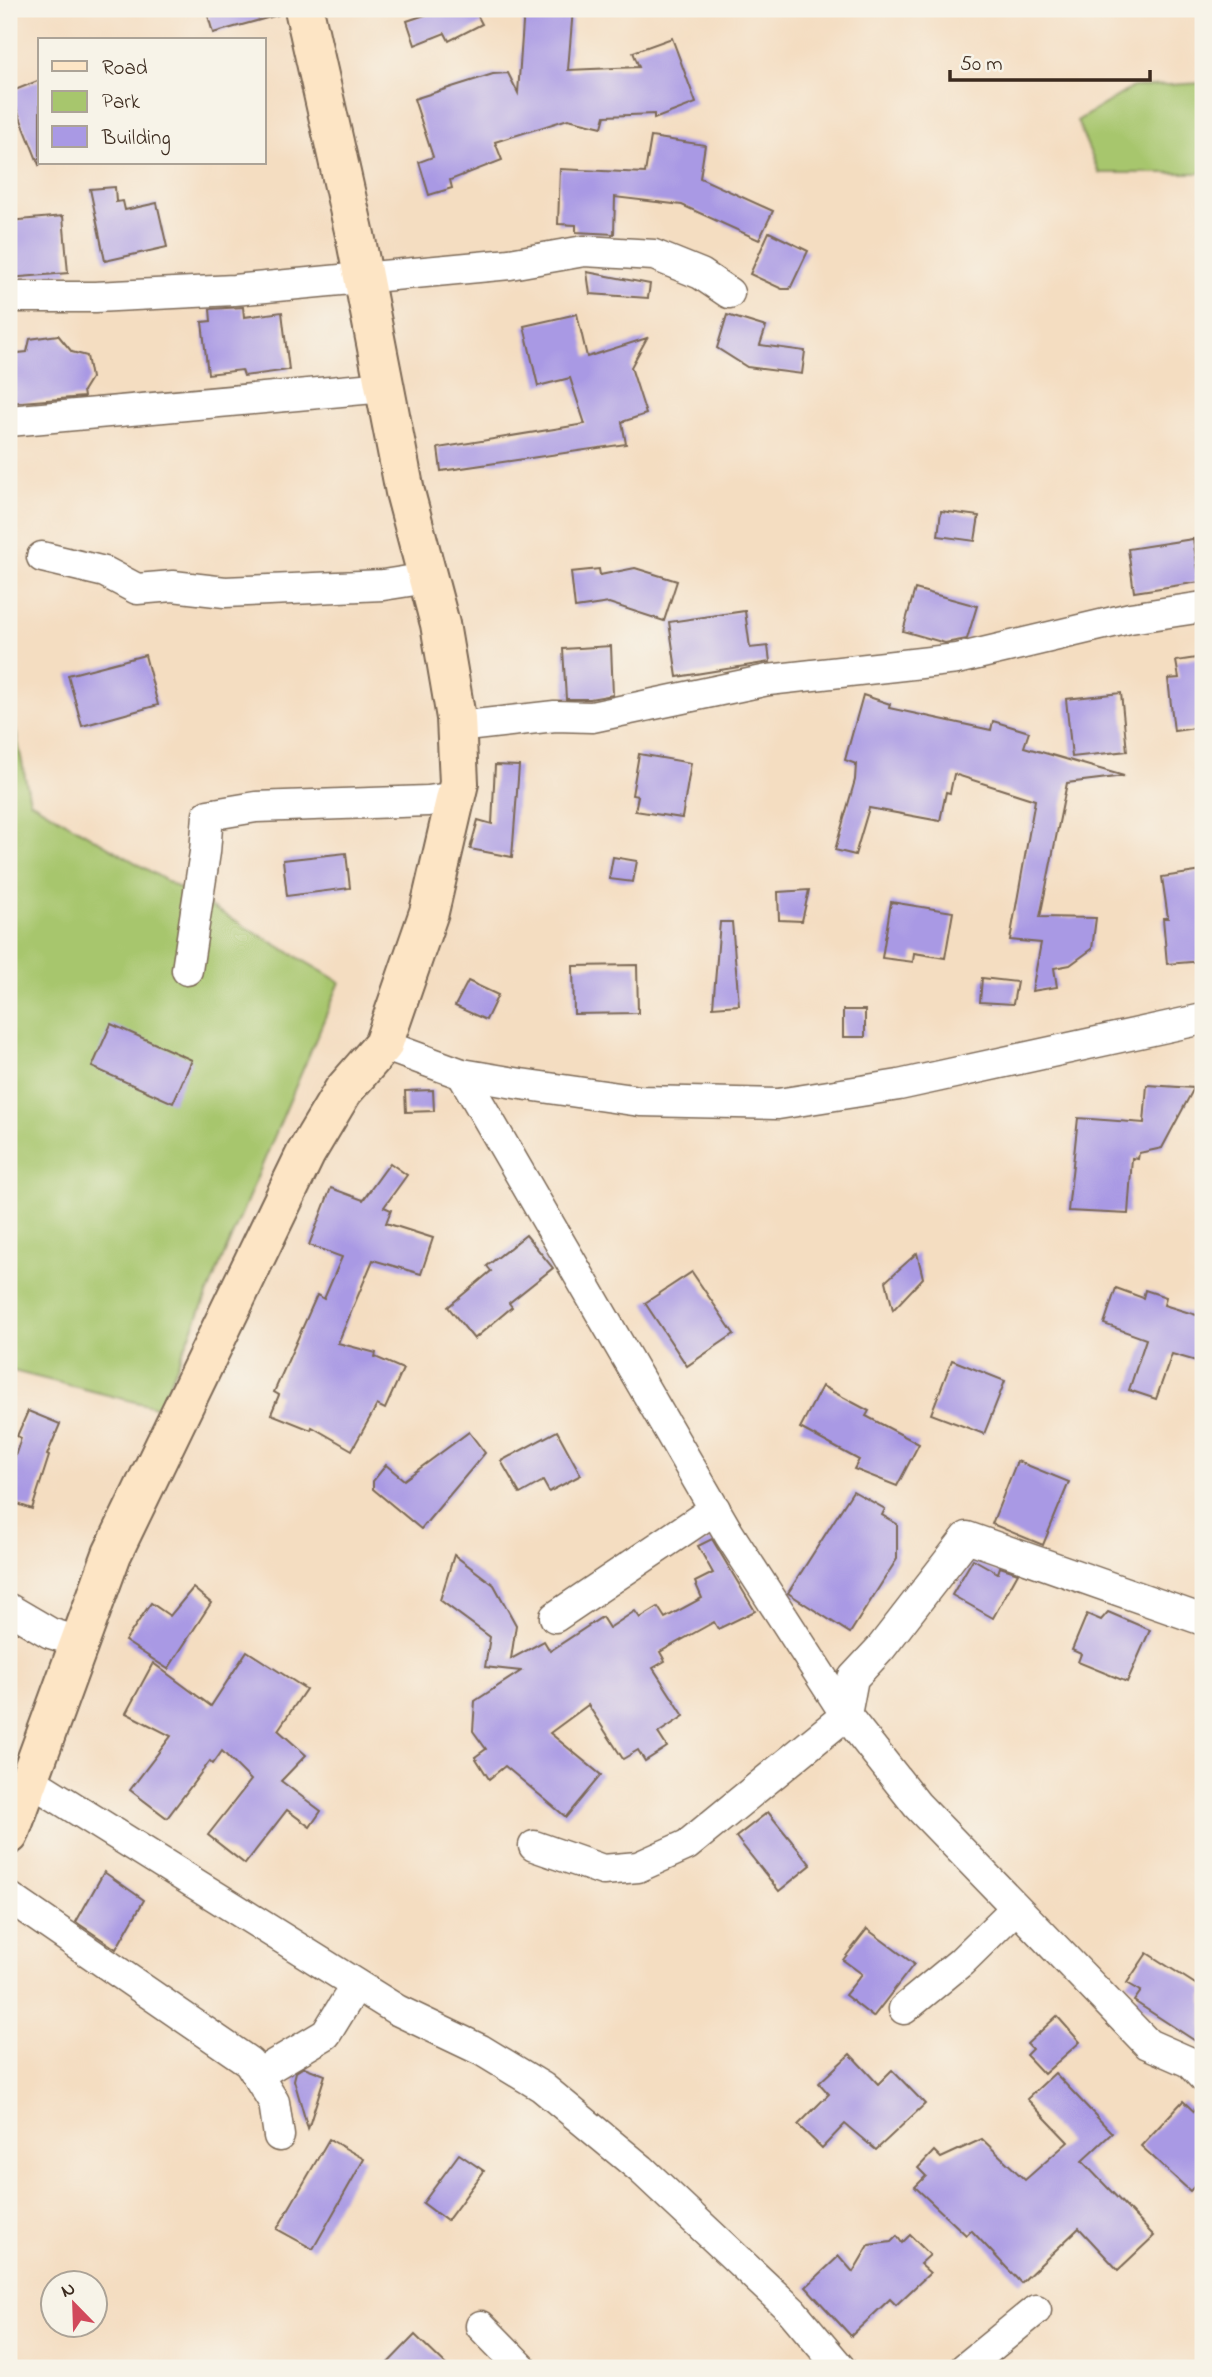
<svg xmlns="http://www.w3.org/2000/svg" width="1212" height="2377" viewBox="0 0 1212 2377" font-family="'Indie Flower',sans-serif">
	<rect width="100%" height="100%" fill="#f7f3e8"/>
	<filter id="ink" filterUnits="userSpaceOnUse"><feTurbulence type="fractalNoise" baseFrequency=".0143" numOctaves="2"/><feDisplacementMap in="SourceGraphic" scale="14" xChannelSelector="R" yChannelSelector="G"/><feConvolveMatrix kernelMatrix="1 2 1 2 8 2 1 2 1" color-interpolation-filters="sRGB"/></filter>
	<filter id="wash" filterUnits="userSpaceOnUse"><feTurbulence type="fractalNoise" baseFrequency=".00686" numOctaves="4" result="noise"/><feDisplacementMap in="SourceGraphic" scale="28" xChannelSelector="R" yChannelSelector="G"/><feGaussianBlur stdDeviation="1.57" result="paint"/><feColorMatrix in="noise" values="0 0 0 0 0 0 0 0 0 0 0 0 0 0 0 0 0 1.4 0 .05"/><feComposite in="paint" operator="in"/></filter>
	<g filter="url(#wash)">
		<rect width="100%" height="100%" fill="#f4ddc1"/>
		<g fill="#a7c66d" stroke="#717846" stroke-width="2">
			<path d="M 1203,83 L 1203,173 L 1099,173 L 1077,121 L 1133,87 Z"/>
			<path d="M 9,699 L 30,801 L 340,982 L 159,1408 L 9,1370 Z"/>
		</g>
		<g id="blocks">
			<g fill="#a999e4">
				<path d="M 206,9 L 277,9 L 278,15 L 213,33 Z"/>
				<path d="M 443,9 L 474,9 L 482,24 L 449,41 L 445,33 L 415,45 L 407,21 Z"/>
				<path d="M 524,9 L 573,9 L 568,70 L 639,67 L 633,52 L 672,38 L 696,103 L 654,119 L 654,114 L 605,116 L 602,127 L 568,119 L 495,142 L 502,160 L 450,180 L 452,188 L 429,195 L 419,162 L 433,157 L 414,99 L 493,74 L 508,73 L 518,93 Z"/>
				<path d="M 40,80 L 40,164 L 39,165 L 10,92 Z"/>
				<path d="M 651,137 L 705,145 L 700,178 L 773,211 L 759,240 L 682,205 L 615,197 L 614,234 L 576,232 L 576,225 L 558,224 L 560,169 L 645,173 Z"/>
				<path d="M 115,187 L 116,202 L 123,201 L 125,210 L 157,203 L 167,247 L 105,261 L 90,189 Z"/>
				<path d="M 63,216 L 68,273 L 9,278 L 9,221 Z"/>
				<path d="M 769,232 L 808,251 L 790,289 L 782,289 L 750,274 Z"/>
				<path d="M 587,272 L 650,284 L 648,298 L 590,294 Z"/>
				<path d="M 243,307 L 244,317 L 282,312 L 289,370 L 244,376 L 242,370 L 208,374 L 202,322 L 211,321 L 210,309 Z"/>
				<path d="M 577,314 L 587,357 L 647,338 L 631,367 L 646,414 L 622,422 L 626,444 L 441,471 L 438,448 L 585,424 L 570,378 L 538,386 L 524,326 Z"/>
				<path d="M 727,315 L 766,327 L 760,345 L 805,351 L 802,374 L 747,367 L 717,348 Z"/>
				<path d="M 58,335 L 72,352 L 87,356 L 91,378 L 83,391 L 84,397 L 9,403 L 9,354 L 27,352 L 30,339 Z"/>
				<path d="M 941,511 L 979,516 L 975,541 L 938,536 Z"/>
				<path d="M 1193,539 L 1200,582 L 1134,592 L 1128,549 Z"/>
				<path d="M 635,568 L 677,581 L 664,621 L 609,603 L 575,608 L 571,572 L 599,569 L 600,575 Z"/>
				<path d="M 915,589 L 977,606 L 967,639 L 945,643 L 903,631 Z"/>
				<path d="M 745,611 L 750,648 L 768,646 L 770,662 L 677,677 L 669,622 Z"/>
				<path d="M 611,646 L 613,695 L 590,699 L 566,699 L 563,649 Z"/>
				<path d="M 145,655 L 158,705 L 82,726 L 68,675 Z"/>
				<path d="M 1203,657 L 1203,727 L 1174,731 L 1168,679 L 1179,678 L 1176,661 Z"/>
				<path d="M 1121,693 L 1127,751 L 1072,757 L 1066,699 Z"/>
				<path d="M 863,695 L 890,704 L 889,708 L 991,730 L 993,721 L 1029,732 L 1024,747 L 1124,776 L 1067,783 L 1040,917 L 1096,918 L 1092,949 L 1070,965 L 1054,968 L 1057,987 L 1032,991 L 1041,943 L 1010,940 L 1035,800 L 954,774 L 950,793 L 946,792 L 940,821 L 869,808 L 855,855 L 835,850 L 855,780 L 856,764 L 845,760 Z"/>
				<path d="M 639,754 L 691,763 L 682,818 L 635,811 L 638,796 L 632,795 Z"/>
				<path d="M 495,765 L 519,766 L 512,857 L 470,849 L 478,820 L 492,824 Z"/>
				<path d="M 346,853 L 350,888 L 287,896 L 283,860 Z"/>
				<path d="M 613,857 L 637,861 L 633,882 L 609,879 Z"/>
				<path d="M 1203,871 L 1203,961 L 1167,964 L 1163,918 L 1168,918 L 1162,877 Z"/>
				<path d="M 809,890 L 802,921 L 779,920 L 778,892 Z"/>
				<path d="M 891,902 L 953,912 L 945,958 L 914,953 L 913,962 L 882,958 Z"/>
				<path d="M 720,922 L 732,922 L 739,1005 L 713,1007 Z"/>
				<path d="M 637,965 L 638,1013 L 574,1014 L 573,966 Z"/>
				<path d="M 982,978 L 1017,982 L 1013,1004 L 980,1002 Z"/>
				<path d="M 468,981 L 498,995 L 486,1020 L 455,1006 Z"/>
				<rect x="843" y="1010" width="22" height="27"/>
				<path d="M 111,1024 L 192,1060 L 173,1103 L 92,1067 Z"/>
				<path d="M 1147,1085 L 1194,1088 L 1162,1148 L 1139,1153 L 1138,1159 L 1132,1158 L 1128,1214 L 1068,1211 L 1078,1118 L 1144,1123 Z"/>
				<path d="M 433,1090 L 434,1111 L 406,1112 L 405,1091 Z"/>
				<path d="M 390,1163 L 407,1175 L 384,1207 L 391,1210 L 386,1223 L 433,1238 L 421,1274 L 373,1260 L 338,1343 L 376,1353 L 375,1357 L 403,1369 L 385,1409 L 377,1405 L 352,1450 L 312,1427 L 311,1430 L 271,1414 L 279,1395 L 274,1392 L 317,1295 L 324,1299 L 342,1257 L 309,1245 L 331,1188 L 363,1200 Z"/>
				<path d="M 526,1235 L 553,1268 L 509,1303 L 512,1307 L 474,1339 L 448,1307 L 491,1271 L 487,1266 Z"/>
				<path d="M 917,1253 L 923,1278 L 893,1310 L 886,1281 Z"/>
				<path d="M 692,1272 L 734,1334 L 687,1366 L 645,1303 Z"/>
				<path d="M 1116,1288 L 1143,1298 L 1145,1290 L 1166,1297 L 1164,1305 L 1203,1317 L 1203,1363 L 1172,1354 L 1156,1399 L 1129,1390 L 1146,1339 L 1104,1324 Z"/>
				<path d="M 952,1360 L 1005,1381 L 984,1434 L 931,1414 Z"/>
				<path d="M 822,1386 L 869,1411 L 866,1416 L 919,1444 L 897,1486 L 854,1469 L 859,1460 L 800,1428 Z"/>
				<path d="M 28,1411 L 60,1424 L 47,1455 L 49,1456 L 32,1509 L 9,1501 L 9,1474 L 21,1438 L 17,1436 Z"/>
				<path d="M 557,1431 L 581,1475 L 549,1492 L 543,1481 L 520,1494 L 501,1461 Z"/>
				<path d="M 469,1432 L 485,1453 L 421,1529 L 373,1489 L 373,1481 L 386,1465 L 404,1480 Z"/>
				<path d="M 1017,1461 L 1069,1482 L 1043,1545 L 992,1524 Z"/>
				<path d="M 853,1491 L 885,1509 L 882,1515 L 897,1524 L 897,1559 L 850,1633 L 788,1593 Z"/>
				<path d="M 712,1539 L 755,1611 L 718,1629 L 714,1622 L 660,1652 L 665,1661 L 653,1668 L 684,1716 L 658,1733 L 667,1747 L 645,1761 L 638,1750 L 623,1759 L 588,1705 L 550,1733 L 601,1775 L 566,1817 L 505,1766 L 489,1779 L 475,1757 L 486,1749 L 473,1731 L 475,1701 L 521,1671 L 485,1667 L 490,1637 L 440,1600 L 454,1555 L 494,1585 L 516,1625 L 511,1659 L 544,1641 L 550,1651 L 602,1617 L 609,1628 L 635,1611 L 640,1618 L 658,1607 L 665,1618 L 702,1598 L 695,1582 L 713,1573 L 698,1546 Z"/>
				<path d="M 973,1559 L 998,1573 L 1000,1567 L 1018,1573 L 993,1618 L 952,1595 Z"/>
				<path d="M 193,1588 L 211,1603 L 168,1669 L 125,1641 L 151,1603 L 170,1616 Z"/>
				<path d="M 1108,1612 L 1150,1630 L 1127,1682 L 1078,1662 L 1081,1654 L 1072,1650 L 1087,1614 L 1101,1620 Z"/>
				<path d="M 247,1651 L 306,1689 L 278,1730 L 306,1755 L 281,1781 L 321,1811 L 310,1827 L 287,1810 L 245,1864 L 208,1835 L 251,1780 L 222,1751 L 213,1764 L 210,1761 L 167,1818 L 130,1790 L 171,1736 L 126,1713 L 153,1663 L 211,1706 Z"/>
				<path d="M 768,1812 L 811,1865 L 779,1891 L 736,1837 Z"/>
				<path d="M 104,1872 L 144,1900 L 116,1949 L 76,1922 Z"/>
				<path d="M 867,1929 L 914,1964 L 873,2017 L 845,1995 L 862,1974 L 843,1960 Z"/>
				<path d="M 1147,1953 L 1203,1989 L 1203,2046 L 1134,2001 L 1141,1991 L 1127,1983 Z"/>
				<path d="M 1057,2016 L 1080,2042 L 1044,2074 L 1026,2055 L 1032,2049 L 1027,2044 Z"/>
				<path d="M 850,2054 L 878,2084 L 892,2070 L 925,2104 L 876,2150 L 845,2124 L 822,2148 L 798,2125 L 829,2094 L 819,2083 Z"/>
				<path d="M 304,2067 L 325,2075 L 308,2129 L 294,2080 L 296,2072 Z"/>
				<path d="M 1055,2073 L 1112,2133 L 1082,2161 L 1154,2236 L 1118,2270 L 1079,2228 L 1021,2283 L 971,2230 L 966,2235 L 915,2187 L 926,2176 L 918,2168 L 934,2151 L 941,2158 L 982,2139 L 1025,2180 L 1068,2142 L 1027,2099 Z"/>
				<path d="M 1183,2101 L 1203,2120 L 1203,2177 L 1190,2191 L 1141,2146 Z"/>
				<path d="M 329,2139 L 364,2159 L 313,2249 L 277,2229 Z"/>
				<path d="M 459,2154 L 484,2171 L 447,2221 L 423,2203 Z"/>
				<path d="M 910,2235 L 930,2255 L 920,2264 L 930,2273 L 896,2305 L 890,2299 L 851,2336 L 806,2287 L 839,2256 L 853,2272 L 869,2245 L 891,2242 L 897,2236 L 902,2243 Z"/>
				<path d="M 415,2335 L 449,2368 L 383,2368 Z"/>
			</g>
		</g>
	</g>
	<g filter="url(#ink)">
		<use href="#blocks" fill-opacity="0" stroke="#7c6957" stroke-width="2"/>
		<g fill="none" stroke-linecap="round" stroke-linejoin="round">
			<g stroke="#7c6957" stroke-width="33">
				<g id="street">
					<path d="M 9,297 L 95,297 L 234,290 L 510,264 L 584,251 L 654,255 L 701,274 L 729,293"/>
					<path d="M 9,421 L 385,387"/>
					<path d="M 42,557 L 105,572 L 137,589 L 173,586 L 225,592 L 383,585 L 428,578"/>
					<path d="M 457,727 L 555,716 L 592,717 L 768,680 L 957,659 L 1130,618 L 1203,607"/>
					<path d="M 187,970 L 205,852 L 208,815 L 256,807 L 428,801 L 456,797"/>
					<path d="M 383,1045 L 462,1074 L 521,1084 L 640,1101 L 778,1104 L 899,1085 L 1203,1019"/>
					<path d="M 462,1074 L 729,1534 L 846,1715 L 917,1805 L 1148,2044 L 1189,2062 L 1203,2077"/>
					<path d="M 9,1609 L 50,1633 L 79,1642"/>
					<path d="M 555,1617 L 715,1509"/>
					<path d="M 28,1779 L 397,2010 L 481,2050 L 542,2087 L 641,2169 L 792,2311 L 840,2368"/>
					<path d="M 534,1846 L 603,1870 L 638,1867 L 687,1845 L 846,1715 L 853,1678 L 881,1648 L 967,1537 L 1203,1620"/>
					<path d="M 9,1897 L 249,2062 L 274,2102 L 279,2136"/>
					<path d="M 904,2009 L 961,1962 L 1016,1908"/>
					<path d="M 257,2075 L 326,2034 L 356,1985"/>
					<path d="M 481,2326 L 522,2368"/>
					<path d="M 965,2368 L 1036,2310"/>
				</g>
			</g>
			<g stroke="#7c6957" stroke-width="42">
				<path id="secondary" d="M 9,1835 L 112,1554 L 306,1153 L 343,1091 L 383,1045 L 429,912 L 459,783 L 456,718 L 440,624 L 405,492 L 355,235 L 304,9"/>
			</g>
			<use href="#street" stroke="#fff" stroke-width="30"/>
			<use href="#secondary" stroke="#fde5c5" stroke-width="38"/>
		</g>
	</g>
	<rect width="1212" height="2377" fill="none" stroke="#f7f3e8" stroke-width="35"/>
	<rect x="38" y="38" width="228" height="126" fill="#f7f3e8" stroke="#aca397" stroke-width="2"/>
	<rect x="52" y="61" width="35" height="10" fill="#fde5c5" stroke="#aca397" stroke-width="2"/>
	<text x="102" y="74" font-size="21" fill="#3b2a1e">Road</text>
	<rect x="52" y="91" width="35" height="21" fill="#a7c66d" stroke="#aca397" stroke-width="2"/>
	<text x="102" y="108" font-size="21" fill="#3b2a1e">Park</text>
	<rect x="52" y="126" width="35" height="21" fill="#a999e4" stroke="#aca397" stroke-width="2"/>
	<text x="102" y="144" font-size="21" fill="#3b2a1e">Building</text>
	<g transform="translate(74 2304) rotate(337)"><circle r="33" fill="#f7f3e8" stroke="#aca397" stroke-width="2"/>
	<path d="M0-5L12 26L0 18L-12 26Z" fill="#d1495b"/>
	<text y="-10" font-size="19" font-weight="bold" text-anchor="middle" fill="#3b2a1e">N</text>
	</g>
	<path d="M950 70v10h200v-10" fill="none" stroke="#3b2a1e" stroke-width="3.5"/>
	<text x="960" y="70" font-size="21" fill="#3b2a1e" stroke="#f7f3e8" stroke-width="5" paint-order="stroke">50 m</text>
</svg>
